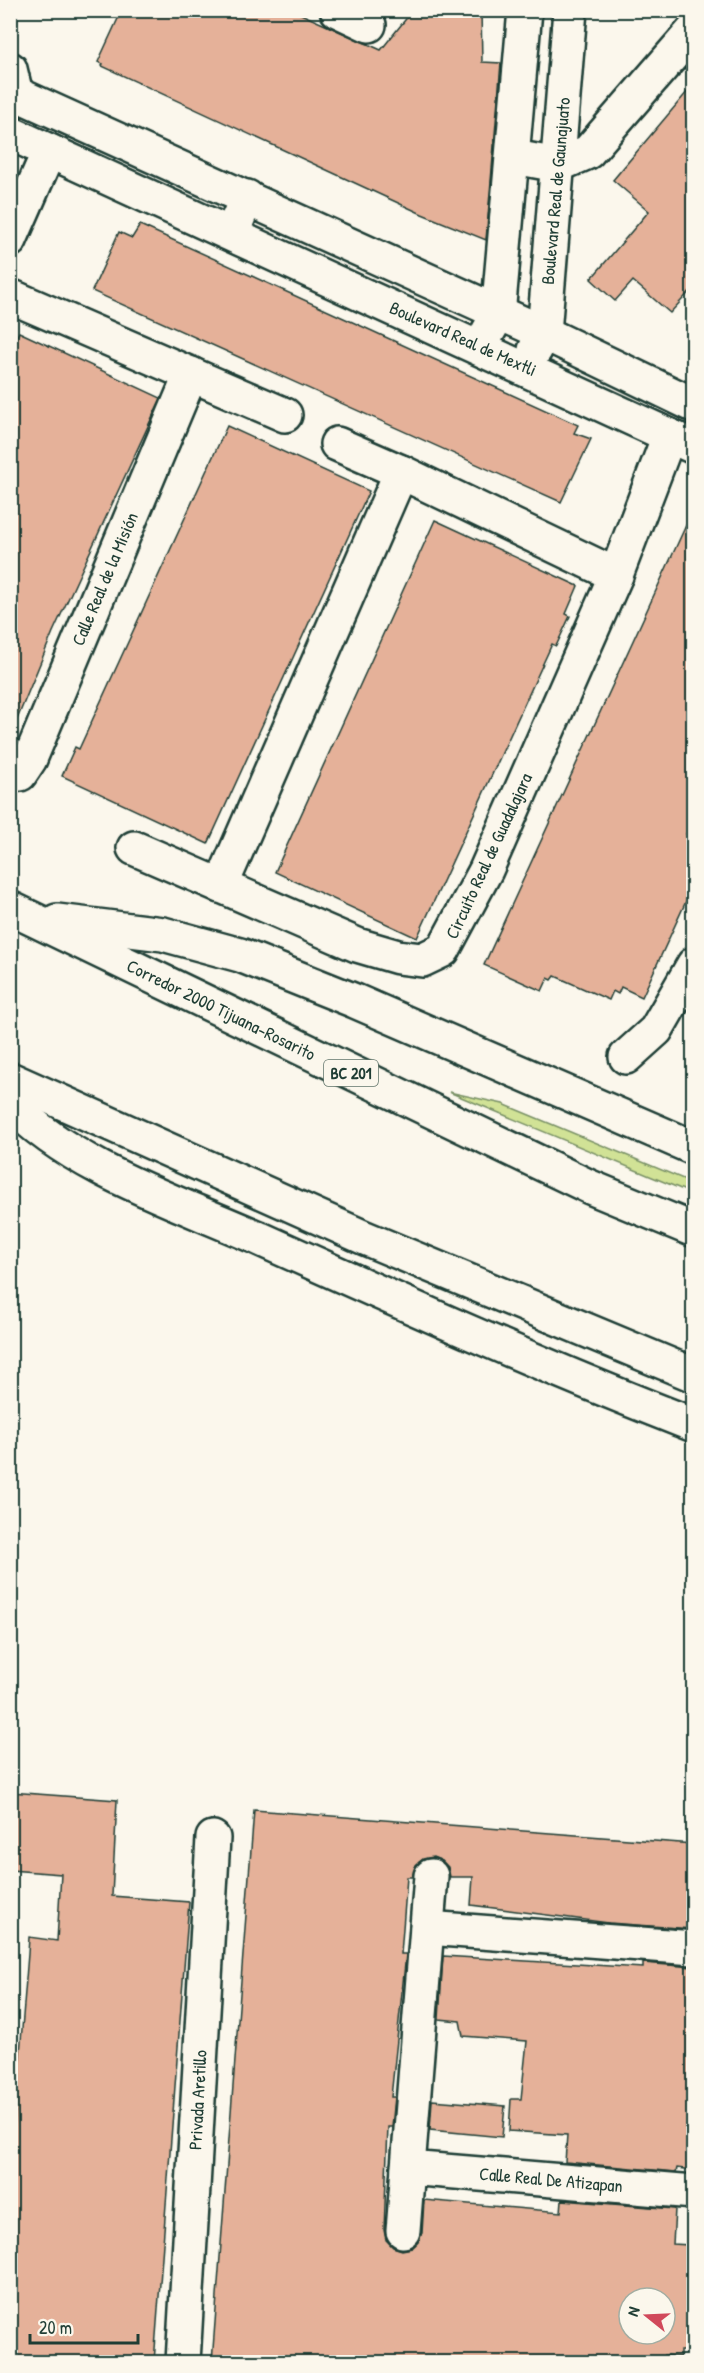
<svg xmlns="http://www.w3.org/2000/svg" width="704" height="2373" viewBox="0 0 704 2373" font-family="'Patrick Hand',sans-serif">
	<rect width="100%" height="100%" fill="#fbf7ec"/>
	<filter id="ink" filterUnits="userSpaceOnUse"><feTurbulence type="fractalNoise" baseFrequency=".0167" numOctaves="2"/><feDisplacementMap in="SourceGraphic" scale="12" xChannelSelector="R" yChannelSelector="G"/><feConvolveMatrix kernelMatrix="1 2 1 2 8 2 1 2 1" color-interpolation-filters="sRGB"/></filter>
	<g filter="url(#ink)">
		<path fill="#d1e296" stroke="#789065" stroke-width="1.5" d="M 449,1092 L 503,1104 L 693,1183 L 693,1194 Z"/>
		<g fill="#e5b199" stroke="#1f3d34" stroke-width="1.5" fill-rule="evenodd">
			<path d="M 122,10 L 292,10 L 381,50 L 413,10 L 481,10 L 482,62 L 501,63 L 486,240 L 422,214 L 102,66 L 103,64 L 98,62 Z"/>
			<path d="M 693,85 L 693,288 L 670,313 L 633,281 L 615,301 L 591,279 L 649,211 L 613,180 Z"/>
			<path d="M 140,225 L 578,425 L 574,433 L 591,439 L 561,502 L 92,291 L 119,232 L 132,238 Z"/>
			<path d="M 19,332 L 161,398 L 53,632 L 11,734 L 10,350 Z"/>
			<path d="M 227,426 L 369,491 L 208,844 L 62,776 L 75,747 L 79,749 Z"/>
			<path d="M 693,510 L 693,819 L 686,834 L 693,838 L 693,886 L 642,997 L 621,987 L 618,994 L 613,991 L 609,1000 L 555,976 L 552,980 L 548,978 L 542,991 L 484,965 Z"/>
			<path d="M 435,520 L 578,586 L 566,614 L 570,616 L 556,646 L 552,644 L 417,938 L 275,872 Z"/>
			<path d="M 10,1792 L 117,1800 L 112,1896 L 189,1902 L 154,2362 L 10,2362 L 10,2179 L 28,1954 L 29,1937 L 57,1941 L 61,1874 L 10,1870 Z"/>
			<path d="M 254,1810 L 693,1844 L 693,1929 L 609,1923 L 471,1905 L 473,1877 L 450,1877 L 448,1867 L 442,1861 L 433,1857 L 423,1859 L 416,1865 L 412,1877 L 407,1877 L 401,1954 L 406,1954 L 391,2097 L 395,2097 L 392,2127 L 388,2127 L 384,2230 L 386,2240 L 393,2247 L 402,2250 L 412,2248 L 418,2242 L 422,2233 L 424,2200 L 561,2212 L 562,2200 L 675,2209 L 673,2244 L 689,2245 L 689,2250 L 693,2250 L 693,2351 L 680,2351 L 680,2357 L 664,2355 L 663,2362 L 212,2362 ZM 629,2298 L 665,2298 L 665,2334 L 629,2334 Z"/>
			<path d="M 443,1956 L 643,1968 L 643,1963 L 693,1967 L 693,2170 L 677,2168 L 676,2172 L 565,2162 L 567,2135 L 509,2131 L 511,2099 L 521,2099 L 527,2041 L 463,2036 L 460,2021 L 439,2019 Z"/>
			<path d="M 432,2100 L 505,2106 L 502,2137 L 430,2130 Z"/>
		</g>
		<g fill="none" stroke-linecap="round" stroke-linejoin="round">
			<g stroke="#1f3d34" stroke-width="38">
				<g id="street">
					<path d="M 337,10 L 369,25"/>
					<path d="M 10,69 L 16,94"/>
					<path d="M 514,157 L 558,165 L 588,152 L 694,30"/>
					<path d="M 232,233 L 247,197"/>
					<path d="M 10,240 L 49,151"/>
					<path d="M 10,296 L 285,415"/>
					<path d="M 337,444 L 401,472 L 616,575"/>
					<path d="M 10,775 L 20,774 L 30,759 L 191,374"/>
					<path d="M 134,848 L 357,945 L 398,957 L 422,960 L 443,950 L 486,870 L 616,575 L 669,436"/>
					<path d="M 221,886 L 401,472"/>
					<path d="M 626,1057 L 656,1030 L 694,964"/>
					<path d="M 427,1928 L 694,1948"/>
					<path d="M 408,2168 L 694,2192"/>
					<path d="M 403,2231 L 431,1876"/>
					<path d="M 183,2362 L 213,1838"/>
				</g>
			</g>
			<g stroke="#1f3d34" stroke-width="38">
				<g id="secondary">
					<path d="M 10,91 L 544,333 L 694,405"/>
					<path d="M 10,133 L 694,447"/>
					<path d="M 488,332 L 498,315 L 525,10"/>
					<path d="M 535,350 L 544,333 L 570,10"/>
				</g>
			</g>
			<g stroke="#1f3d34" stroke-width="38">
				<g id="highway">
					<path d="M 10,908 L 590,1187 L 694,1230"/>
					<path d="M 57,921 L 163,934 L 240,955 L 355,1001 L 694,1148"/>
					<path d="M 10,1079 L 365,1238 L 694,1375"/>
					<path d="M 10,1103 C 72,1168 175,1201 256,1237 C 400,1302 546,1368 694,1425"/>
				</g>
			</g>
			<use href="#street" stroke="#fbf7ec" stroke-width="33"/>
			<use href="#secondary" stroke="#fbf7ec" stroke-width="33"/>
			<use href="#highway" stroke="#fbf7ec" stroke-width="33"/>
		</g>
	</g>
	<g text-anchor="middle" stroke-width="4.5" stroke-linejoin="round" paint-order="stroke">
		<rect fill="#fbf7ec" stroke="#61756b" stroke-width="1.5" x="324" y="1060" width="54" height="26" rx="4.5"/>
		<g font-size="16" font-weight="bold" fill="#1f3d34">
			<text x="351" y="1079">BC 201</text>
		</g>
		<g font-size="18" fill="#1f3d34" stroke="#fbf7ec">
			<text transform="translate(556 191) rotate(-85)" y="6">Boulevard Real de Gaunajuato</text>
			<text transform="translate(463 339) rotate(24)" y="6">Boulevard Real de Mextli</text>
			<text transform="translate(105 579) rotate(-67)" y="6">Calle Real de la Misión</text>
			<text transform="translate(489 856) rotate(-65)" y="6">Circuito Real de Guadalajara</text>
			<text transform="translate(221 1010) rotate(26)" y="6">Corredor 2000 Tijuana-Rosarito</text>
			<text transform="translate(198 2100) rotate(-87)" y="6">Privada Aretillo</text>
			<text transform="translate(551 2180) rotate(5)" y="6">Calle Real De Atizapan</text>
		</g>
	</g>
	<rect width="704" height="2373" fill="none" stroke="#fbf7ec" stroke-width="36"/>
	<rect x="18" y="18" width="668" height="2337" fill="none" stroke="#1f3d34" stroke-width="2" filter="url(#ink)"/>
	<g transform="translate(647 2316) rotate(288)"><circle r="28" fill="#fbf7ec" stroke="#a3ada2" stroke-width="1.5"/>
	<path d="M0-4.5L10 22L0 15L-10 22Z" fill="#d1495b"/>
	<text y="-9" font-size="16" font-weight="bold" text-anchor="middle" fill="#1f3d34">N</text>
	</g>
	<path d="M30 2334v9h108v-9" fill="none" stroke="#1f3d34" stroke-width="3"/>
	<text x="39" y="2334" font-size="18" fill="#1f3d34" stroke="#fbf7ec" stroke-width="4.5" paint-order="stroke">20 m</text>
</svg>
